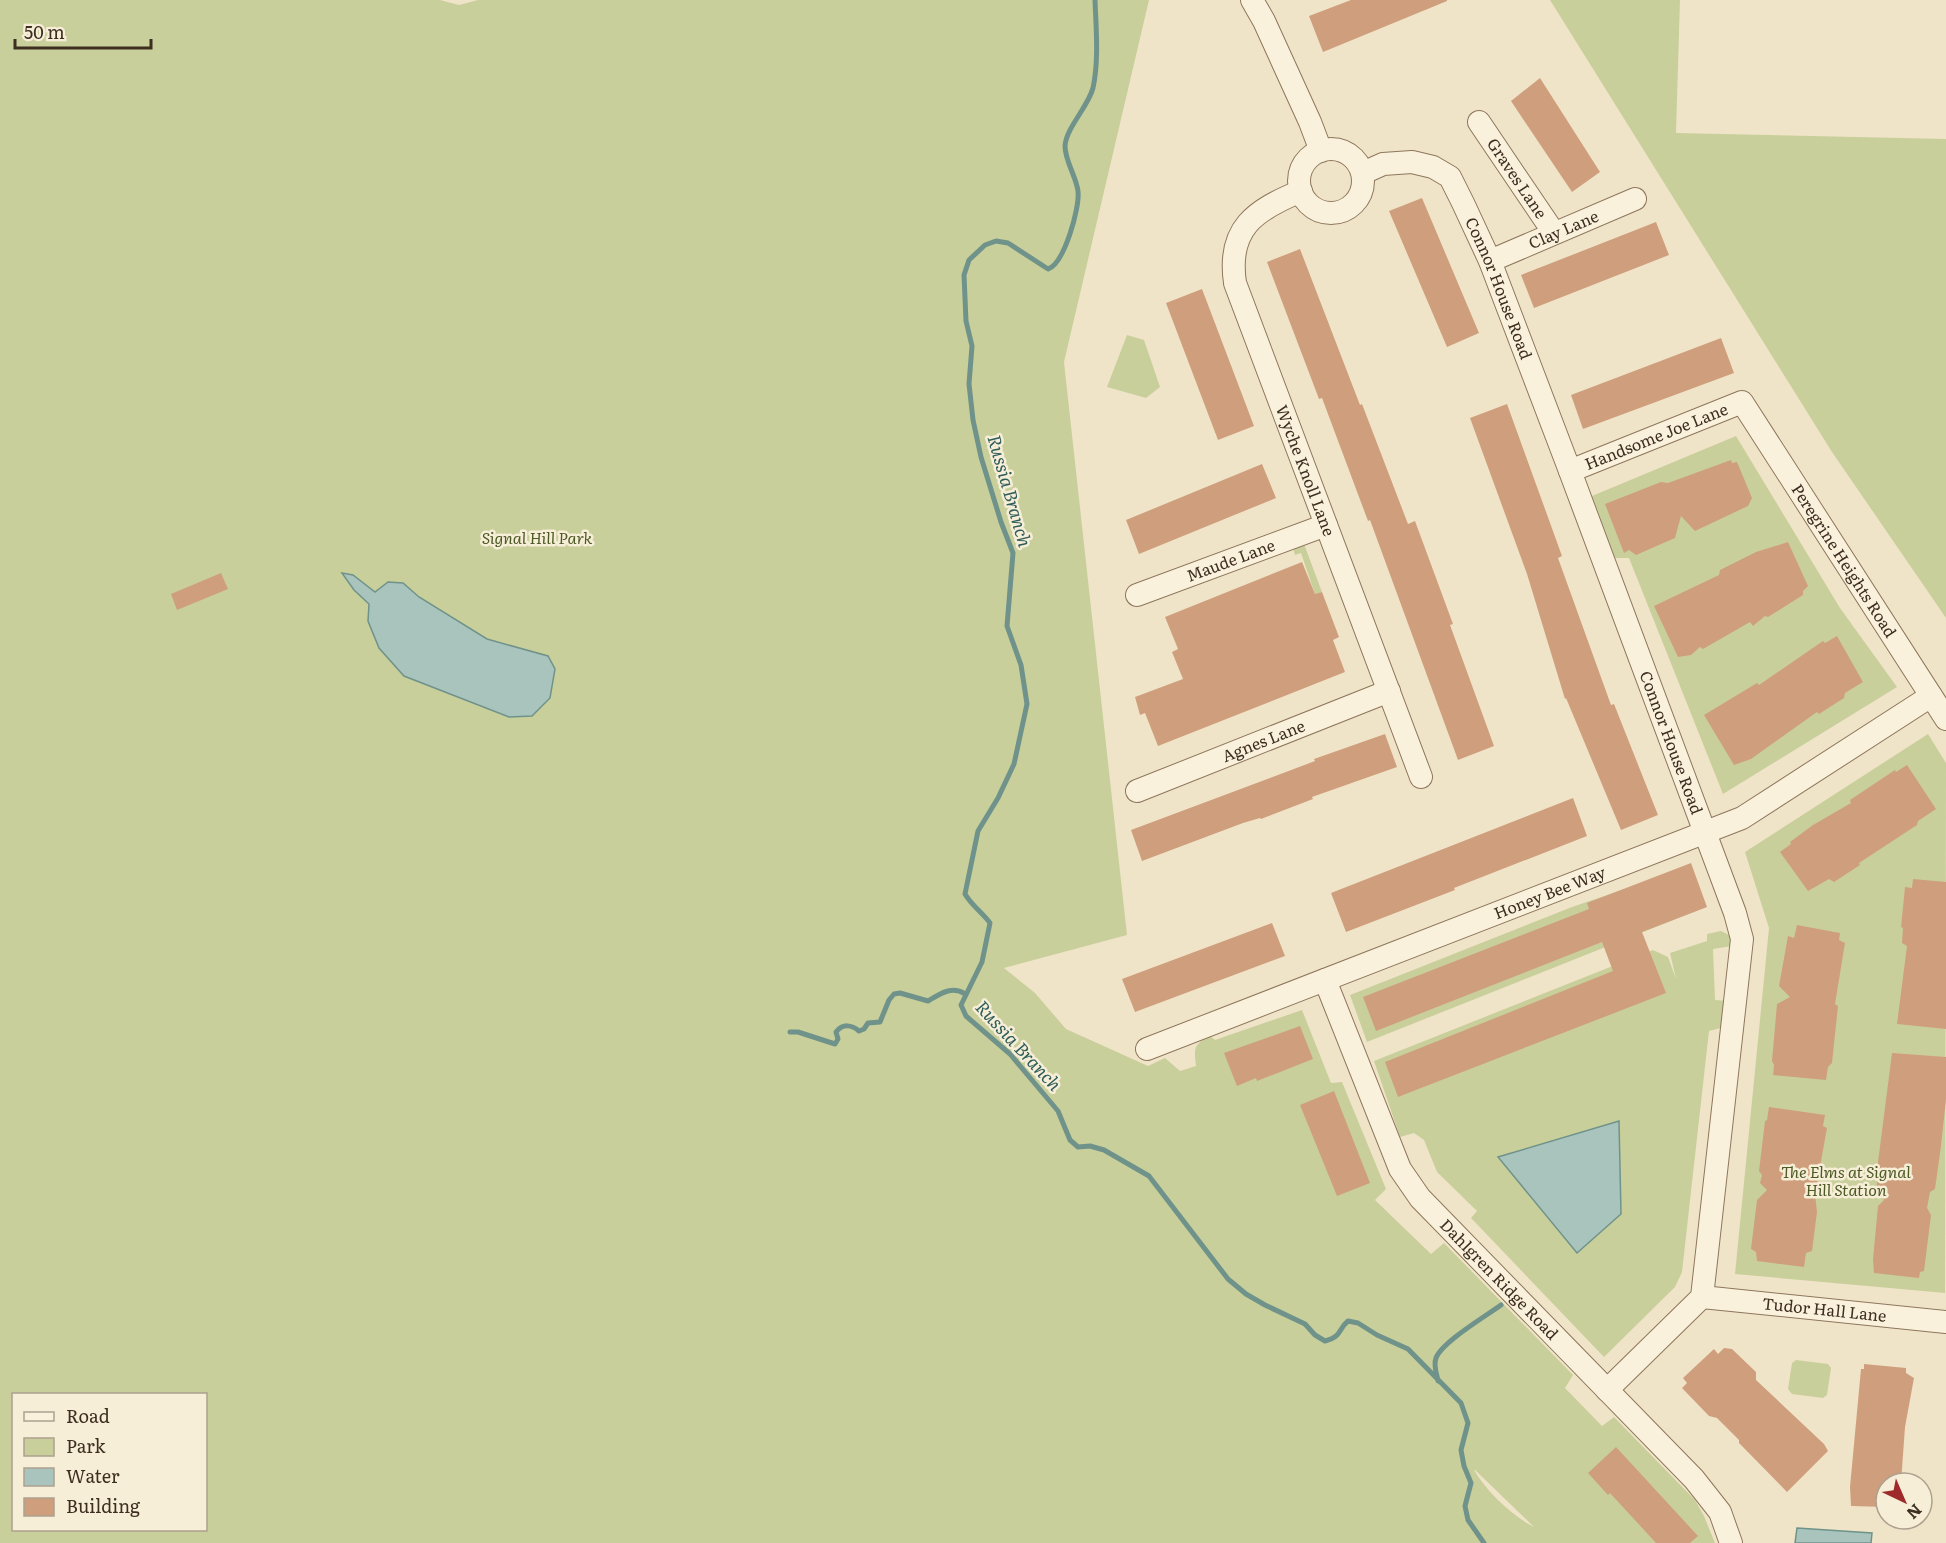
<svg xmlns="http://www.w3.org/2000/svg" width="1946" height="1543" viewBox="0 0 1946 1543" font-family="Literata,serif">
	<rect width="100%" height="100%" fill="#f0e4c8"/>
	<g fill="#c9cf9b" fill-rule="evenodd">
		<path d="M 0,0 L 440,0 L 459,5 L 478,0 L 1149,0 L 1064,362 L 1127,935 L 1004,968 L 1035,993 L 1066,1029 L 1148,1066 L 1165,1058 L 1180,1071 L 1196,1066 C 1194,1048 1193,1045 1210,1036 L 1215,1040 L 1302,1010 L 1331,1083 L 1342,1082 L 1386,1189 L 1375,1200 L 1431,1254 L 1444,1243 L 1573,1375 L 1565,1388 L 1602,1426 L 1614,1417 L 1695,1500 L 1704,1516 L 1715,1543 L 0,1543 ZM 14,1394 L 206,1394 L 206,1530 L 14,1530 ZM 1474,1470 L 1475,1470 L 1534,1527 C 1511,1515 1487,1492 1474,1470 Z"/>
		<path d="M 1550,0 L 1680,0 L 1676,133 L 1946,139 L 1946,618 L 1832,452 Z"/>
		<path d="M 1127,335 L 1144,340 L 1160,387 L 1146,398 L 1107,387 Z"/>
		<path d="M 1736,436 L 1840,608 L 1897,687 L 1723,794 L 1629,558 L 1615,558 L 1592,496 Z"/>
		<path d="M 1304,544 L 1322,592 L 1315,594 L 1301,553 L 1295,555 L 1293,548 Z"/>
		<path d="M 1928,734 L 1946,763 L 1945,1293 L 1735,1274 L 1769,928 L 1745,852 Z"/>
		<path d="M 1689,867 L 1706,907 L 1367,1042 L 1350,995 L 1572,907 Z"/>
		<path d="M 1721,931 L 1733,937 L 1732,946 L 1713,949 L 1715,1000 L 1728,1001 L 1725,1027 L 1709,1031 L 1682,1272 L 1675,1287 L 1604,1357 L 1471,1218 L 1477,1211 L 1437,1172 L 1424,1140 L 1414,1133 L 1400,1137 L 1374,1061 L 1653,950 L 1668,957 L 1676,979 L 1670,953 L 1707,941 L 1707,934 Z"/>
		<path d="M 1796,1360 L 1828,1364 L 1831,1368 L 1827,1395 L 1823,1398 L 1792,1394 L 1788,1389 L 1792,1363 Z"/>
	</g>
	<g fill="#a9c4bc" stroke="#6f938a" stroke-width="1.5">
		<path d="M 342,573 L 353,575 L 375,592 L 388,582 L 403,583 L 419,597 L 487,639 L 548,656 L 555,669 L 550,698 L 532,716 L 509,717 L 404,676 L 379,648 L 368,621 L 369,604 L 354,590 Z"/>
		<path d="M 1619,1121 L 1621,1214 L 1577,1253 L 1498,1157 Z"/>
		<path d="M 1797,1528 L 1872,1533 L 1871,1543 L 1795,1543 Z"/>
	</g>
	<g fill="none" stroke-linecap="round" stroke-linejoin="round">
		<g stroke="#6f938a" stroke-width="5">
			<path d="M 1095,0 C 1096,28 1099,60 1093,88 C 1088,107 1066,128 1065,146 C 1065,161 1076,176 1078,191 C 1080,208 1064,264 1048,269 L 1008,243 L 996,241 L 985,245 L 969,260 L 964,275 L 966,321 L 972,346 L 969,384 L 973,420 L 981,457 L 1001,522 L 1013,553 L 1007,626 L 1021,665 L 1027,704 L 1014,764 L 998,798 L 978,831 L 965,894 C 972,906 982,912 990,923 L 982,962 L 961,1005 L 966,1016 L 1010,1054 L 1058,1111 L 1070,1140 L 1078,1147 L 1090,1146 L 1104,1150 L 1149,1176 L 1228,1279 L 1246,1294 L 1265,1305 L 1305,1324 L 1315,1335 L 1325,1341 C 1343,1336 1337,1330 1348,1321 L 1358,1323 L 1377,1335 L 1408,1349 L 1461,1403 L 1468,1423 L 1461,1450 L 1464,1466 L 1471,1483 L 1465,1506 L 1468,1520 L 1484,1543"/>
			<path d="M 790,1032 L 798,1032 L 835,1044 L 838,1039 L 836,1032 C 843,1023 852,1025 859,1031 L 864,1029 L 868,1023 L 880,1022 L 889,1000 L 894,994 L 900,993 L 928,1001 C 940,994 952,985 965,994"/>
			<path d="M 1438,1381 C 1437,1374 1433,1366 1436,1358 C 1442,1342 1486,1316 1501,1305"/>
		</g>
	</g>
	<g fill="#cf9f7d">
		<path d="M 1351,0 L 1447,0 L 1447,1 L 1323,52 L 1309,16 Z"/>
		<path d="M 1540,78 L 1600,172 L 1572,192 L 1511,101 Z"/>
		<path d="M 1422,198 L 1479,333 L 1447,347 L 1389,211 Z"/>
		<path d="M 1656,222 L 1669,255 L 1534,308 L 1521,275 Z"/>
		<path d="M 1300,249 L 1360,405 L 1362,404 L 1408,524 L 1415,521 L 1453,624 L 1450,625 L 1494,746 L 1458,760 L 1370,520 L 1368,521 L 1322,398 L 1319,399 L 1267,262 Z"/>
		<path d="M 1202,289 L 1254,426 L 1218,440 L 1166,303 Z"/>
		<path d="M 1721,338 L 1734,373 L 1583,429 L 1571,395 Z"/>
		<path d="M 1507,404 L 1562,556 L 1558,558 L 1611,705 L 1614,704 L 1658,815 L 1621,830 L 1566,698 L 1565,699 L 1527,574 L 1470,418 Z"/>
		<path d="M 1731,460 L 1732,463 L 1737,462 L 1752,498 L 1748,506 L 1695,531 L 1681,516 L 1675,538 L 1636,555 L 1629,550 L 1624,553 L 1605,504 L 1661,482 L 1668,483 Z"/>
		<path d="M 1262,464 L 1276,498 L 1139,554 L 1126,520 Z"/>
		<path d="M 1788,542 L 1808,586 L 1803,591 L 1803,595 L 1768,617 L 1765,616 L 1753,626 L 1750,622 L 1703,649 L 1700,647 L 1691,655 L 1678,657 L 1654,606 L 1719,575 L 1720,570 L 1756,552 Z"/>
		<path d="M 1302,562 L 1315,594 L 1322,592 L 1339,637 L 1333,640 L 1345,672 L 1158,746 L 1145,713 L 1140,715 L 1135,697 L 1183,679 L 1172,652 L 1178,649 L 1165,617 Z"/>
		<path d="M 221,573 L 228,589 L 177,610 L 171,594 Z"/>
		<path d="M 1837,636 L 1863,682 L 1845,693 L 1844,698 L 1819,714 L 1817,712 L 1751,759 L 1734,765 L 1704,715 L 1757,683 L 1759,685 L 1823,641 L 1825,643 Z"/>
		<path d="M 1385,734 L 1397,767 L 1312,797 L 1313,799 L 1261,819 L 1260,818 L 1243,823 L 1142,861 L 1131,830 L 1315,761 L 1314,759 Z"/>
		<path d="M 1907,765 L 1936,809 L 1918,821 L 1917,825 L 1859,863 L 1860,865 L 1834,882 L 1829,879 L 1808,891 L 1780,852 L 1791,844 L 1790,842 L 1813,825 L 1851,803 L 1850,800 L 1895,770 L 1896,772 Z"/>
		<path d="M 1573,798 L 1587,836 L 1454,888 L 1455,890 L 1346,932 L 1331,893 Z"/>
		<path d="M 1691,863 L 1707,907 L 1642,932 L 1666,993 L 1398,1097 L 1385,1062 L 1613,971 L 1602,942 L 1376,1031 L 1363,997 L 1589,909 L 1587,903 Z"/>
		<path d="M 1913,879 L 1946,882 L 1946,1029 L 1897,1024 L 1907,946 L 1902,943 L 1903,928 L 1901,927 L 1905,887 L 1912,888 Z"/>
		<path d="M 1272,923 L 1285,956 L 1135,1012 L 1122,979 Z"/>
		<path d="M 1797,925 L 1840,933 L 1839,940 L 1845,943 L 1835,1004 L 1838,1006 L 1832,1063 L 1828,1067 L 1826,1080 L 1773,1075 L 1774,1065 L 1772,1061 L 1777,1004 L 1790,997 L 1779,986 L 1788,936 L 1794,938 Z"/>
		<path d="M 1300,1026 L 1313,1059 L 1257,1081 L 1256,1078 L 1237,1086 L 1224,1053 Z"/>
		<path d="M 1892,1053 L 1946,1057 L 1946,1099 L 1941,1146 L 1935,1189 L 1930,1192 L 1927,1208 L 1931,1215 L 1924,1271 L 1920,1272 L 1919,1278 L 1874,1273 L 1873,1259 L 1878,1206 L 1884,1200 L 1877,1185 L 1878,1162 Z"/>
		<path d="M 1334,1091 L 1370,1183 L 1337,1196 L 1300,1105 Z"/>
		<path d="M 1769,1107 L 1825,1115 L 1823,1126 L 1827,1128 L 1817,1183 L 1814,1185 L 1817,1212 L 1812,1251 L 1806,1253 L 1804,1267 L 1757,1261 L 1756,1252 L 1751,1249 L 1757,1200 L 1767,1190 L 1760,1183 L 1762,1175 L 1759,1171 L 1765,1121 L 1767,1120 Z"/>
		<path d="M 1724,1348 L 1732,1349 L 1756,1372 L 1756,1380 L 1824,1444 L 1828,1451 L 1787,1492 L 1739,1443 L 1739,1440 L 1717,1418 L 1709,1416 L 1682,1388 L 1687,1383 L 1683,1378 L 1714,1349 L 1718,1354 Z"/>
		<path d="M 1864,1364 L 1906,1368 L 1906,1373 L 1914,1378 L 1905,1427 L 1901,1483 L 1886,1483 L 1886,1507 L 1851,1506 L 1850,1487 L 1861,1369 L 1864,1369 Z"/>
		<path d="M 1616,1447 L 1698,1536 L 1690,1543 L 1656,1543 L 1610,1493 L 1608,1495 L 1588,1473 Z"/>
	</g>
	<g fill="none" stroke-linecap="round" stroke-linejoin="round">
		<g stroke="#8d765c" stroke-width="24">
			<g id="minor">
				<path d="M 1252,0 L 1264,21 L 1310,122 L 1321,151"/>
				<path id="s1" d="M 1479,122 L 1554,233"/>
				<circle cx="1331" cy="181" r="32"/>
				<path id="s2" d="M 1363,173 L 1383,164 L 1412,162 L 1433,167 L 1450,177 L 1463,203 L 1490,261 L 1570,471 L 1735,913 L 1742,939 L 1702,1297 L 1607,1390"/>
				<path id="s3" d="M 1301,191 C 1255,210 1227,228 1235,283 L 1421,777"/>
				<path id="s4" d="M 1490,261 L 1635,199"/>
				<path id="s5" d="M 1570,471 L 1742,402 L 1946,719"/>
				<path id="s6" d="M 1137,595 L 1326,525"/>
				<path id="s7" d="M 1137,791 L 1389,691"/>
				<path id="s8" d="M 1325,980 L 1400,1169 L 1420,1198 L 1694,1479 L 1720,1512 L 1731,1543"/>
				<path id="s9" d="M 1147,1049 L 1742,818 L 1931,696"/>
				<path id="s10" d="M 1702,1297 L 1946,1322"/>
			</g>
		</g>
		<use href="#minor" stroke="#faf1dc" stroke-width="22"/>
	</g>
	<g text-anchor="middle" stroke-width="5" stroke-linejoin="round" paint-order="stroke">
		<g font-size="16" fill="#3d2e20" stroke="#f7eed8">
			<text dy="6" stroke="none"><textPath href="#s1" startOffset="68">Graves Lane</textPath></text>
			<text dy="6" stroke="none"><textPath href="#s4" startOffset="80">Clay Lane</textPath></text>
			<text dy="6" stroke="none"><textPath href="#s2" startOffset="214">Connor House Road</textPath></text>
			<text dy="6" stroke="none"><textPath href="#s5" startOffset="93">Handsome Joe Lane</textPath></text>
			<text dy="6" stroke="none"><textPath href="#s3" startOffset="326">Wyche Knoll Lane</textPath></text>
			<text dy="6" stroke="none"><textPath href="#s6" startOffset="100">Maude Lane</textPath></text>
			<text dy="6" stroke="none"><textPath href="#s5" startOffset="374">Peregrine Heights Road</textPath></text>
			<text dy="6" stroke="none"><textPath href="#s7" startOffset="136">Agnes Lane</textPath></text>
			<text dy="6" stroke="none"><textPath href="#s2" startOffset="700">Connor House Road</textPath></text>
			<text dy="6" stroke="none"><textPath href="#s9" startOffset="432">Honey Bee Way</textPath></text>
			<text dy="6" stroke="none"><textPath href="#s8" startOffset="352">Dahlgren Ridge Road</textPath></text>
			<text dy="6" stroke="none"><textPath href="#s10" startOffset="123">Tudor Hall Lane</textPath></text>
		</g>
		<g font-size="16" font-style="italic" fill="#4d5a26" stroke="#f7eed8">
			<text x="537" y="544">Signal Hill Park</text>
			<text x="1846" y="1178">The Elms at Signal<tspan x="1846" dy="18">Hill Station</tspan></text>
		</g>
		<g font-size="18" font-style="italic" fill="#2f5d5a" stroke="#f7eed8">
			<text transform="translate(1009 491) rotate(74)" y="6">Russia Branch</text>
			<text transform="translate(1018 1046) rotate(47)" y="6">Russia Branch</text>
		</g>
	</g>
	<rect x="12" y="1393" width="195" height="138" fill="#f7eed8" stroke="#ada18e" stroke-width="1.5"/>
	<rect x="24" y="1412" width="30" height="9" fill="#faf1dc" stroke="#ada18e" stroke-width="1.5"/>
	<text x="66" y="1423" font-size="18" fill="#3d2e20">Road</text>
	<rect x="24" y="1438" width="30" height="18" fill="#c9cf9b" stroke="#ada18e" stroke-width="1.5"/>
	<text x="66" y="1453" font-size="18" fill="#3d2e20">Park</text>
	<rect x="24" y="1468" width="30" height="18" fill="#a9c4bc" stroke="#ada18e" stroke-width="1.5"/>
	<text x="66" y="1483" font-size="18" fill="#3d2e20">Water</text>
	<rect x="24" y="1498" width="30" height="18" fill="#cf9f7d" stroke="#ada18e" stroke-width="1.5"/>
	<text x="66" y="1513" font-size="18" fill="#3d2e20">Building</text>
	<g transform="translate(1904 1501) rotate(136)"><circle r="28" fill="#f7eed8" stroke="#ada18e" stroke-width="1.5"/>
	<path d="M0-4.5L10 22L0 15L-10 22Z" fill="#9e2a2b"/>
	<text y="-9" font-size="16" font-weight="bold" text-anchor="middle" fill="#3d2e20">N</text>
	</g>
	<path d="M15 39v9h136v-9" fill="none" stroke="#3d2e20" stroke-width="3"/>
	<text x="24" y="39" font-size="18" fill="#3d2e20" stroke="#f7eed8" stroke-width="4.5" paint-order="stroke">50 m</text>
</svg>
